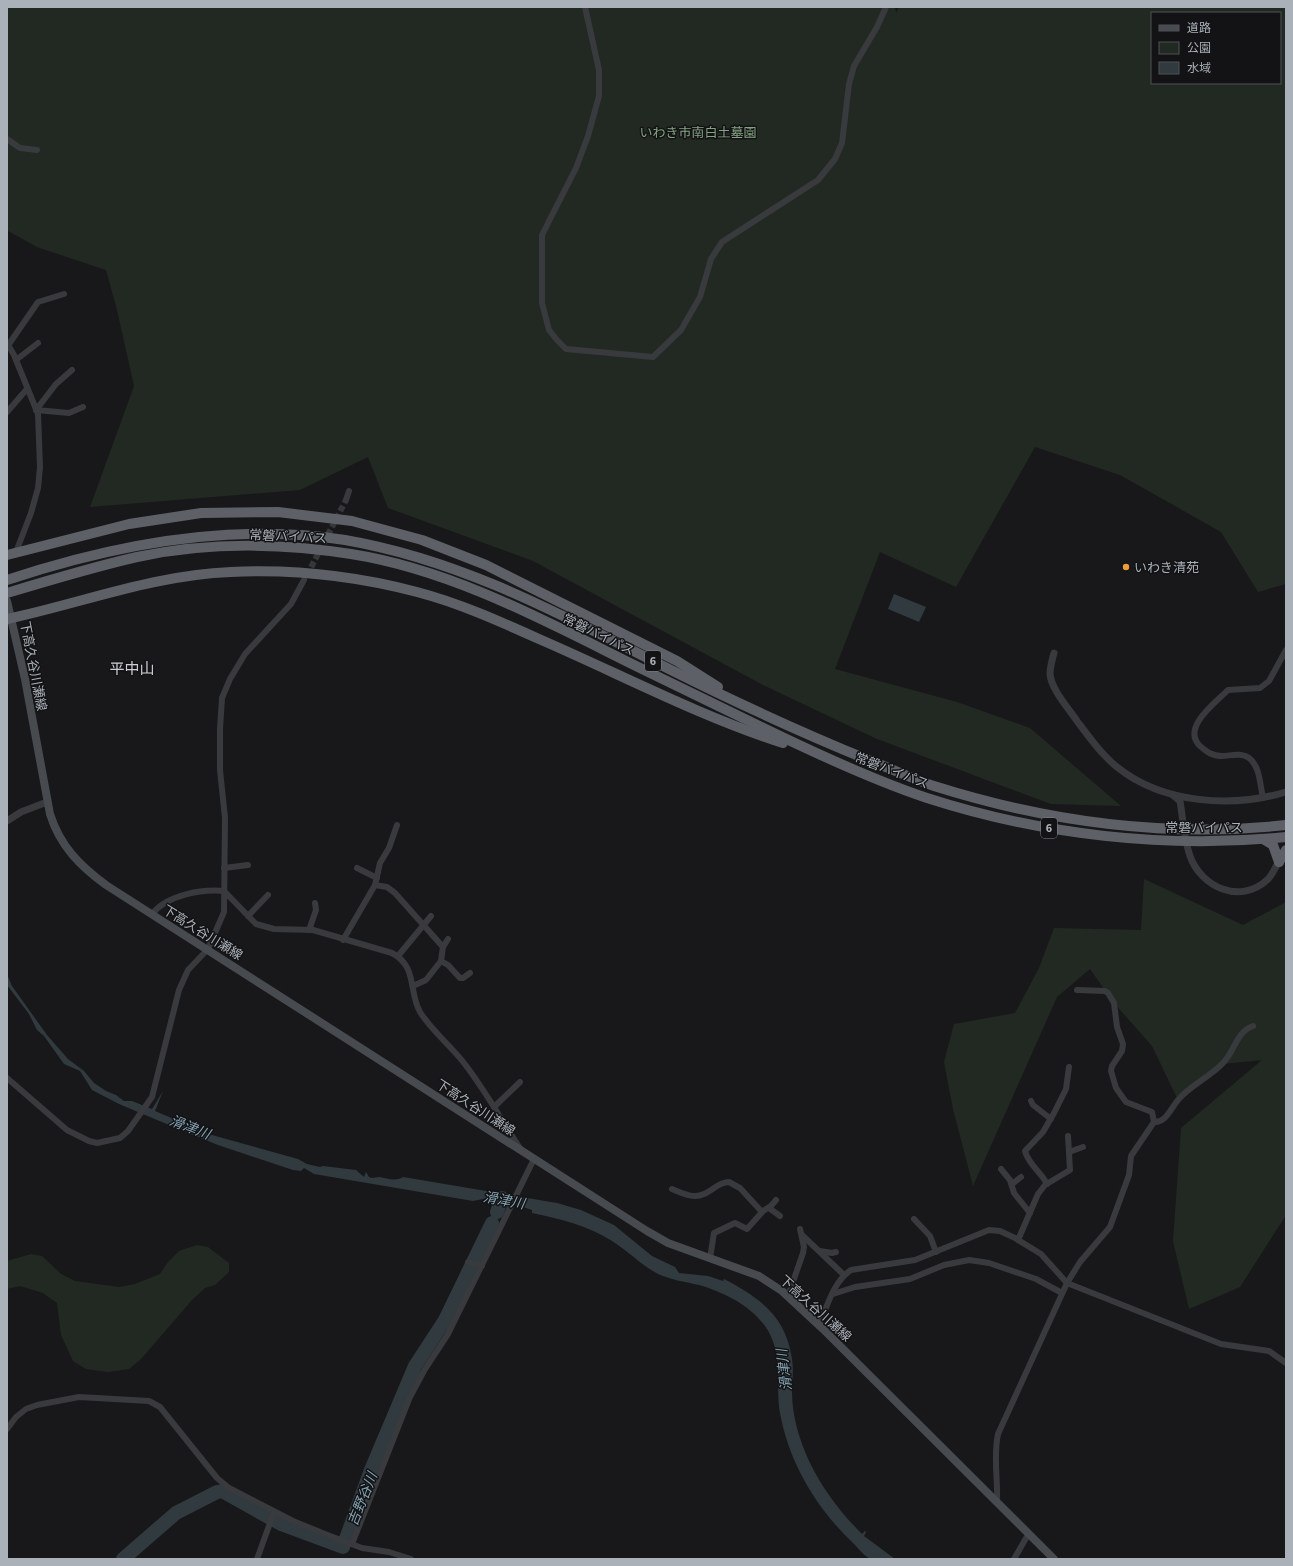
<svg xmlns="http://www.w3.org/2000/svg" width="1293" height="1566" viewBox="0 0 1293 1566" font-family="'Source Sans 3','Noto Sans JP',sans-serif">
	<rect width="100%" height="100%" fill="#18181a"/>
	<g fill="#222922" fill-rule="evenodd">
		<path d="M 7,7 L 895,7 L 896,13 L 899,7 L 1286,7 L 1286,584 L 1258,592 L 1221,532 L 1120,475 L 1035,447 L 956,587 L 880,552 L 835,669 L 957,702 L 1030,728 L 1121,806 L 1051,804 L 877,739 L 763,685 L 533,561 L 388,508 L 368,457 L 300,490 L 90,507 L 134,386 L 117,310 L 106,270 L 37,247 L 8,231 ZM 1152,13 L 1280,13 L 1280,83 L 1152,83 Z"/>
		<path d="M 1144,879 L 1243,925 L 1286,902 L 1286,1215 L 1240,1287 L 1189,1309 L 1173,1241 L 1181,1128 L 1262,1060 L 1222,1064 L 1178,1100 L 1152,1046 L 1114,1003 L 1090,969 L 1057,997 L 973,1186 L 953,1109 L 944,1062 L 954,1024 L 1015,1013 L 1039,968 L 1054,928 L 1141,930 Z"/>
		<path d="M 197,1245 L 208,1247 L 229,1263 L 229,1272 L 215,1285 L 205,1288 L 192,1300 L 141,1359 L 129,1369 L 108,1372 L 86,1369 L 73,1361 L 61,1335 L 57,1303 L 43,1293 L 20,1286 L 7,1289 L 7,1261 L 31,1254 L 42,1256 L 61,1274 L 75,1281 L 119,1287 L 135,1284 L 160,1274 L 168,1262 L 179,1251 Z"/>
	</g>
	<g fill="#303a3f">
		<path d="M 894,594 L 926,607 L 919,622 L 888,609 Z"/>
		<path d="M 7,974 L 12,986 L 47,1035 L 68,1059 L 84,1071 L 94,1083 L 106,1091 L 116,1095 L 124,1101 L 132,1101 L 152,1109 L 163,1091 L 155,1111 L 212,1135 L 298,1159 L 307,1164 L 320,1167 L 323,1166 L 356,1170 L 364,1177 L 366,1172 L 369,1177 C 373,1179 375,1177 379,1177 C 388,1178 394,1182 403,1177 L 557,1203 L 581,1210 L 614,1225 L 652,1256 L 675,1267 L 679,1273 L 708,1276 L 723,1281 L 724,1279 C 760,1298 786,1316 792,1359 C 794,1370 792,1381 792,1392 C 792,1404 794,1417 797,1428 C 808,1469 832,1504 862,1534 L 865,1531 L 866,1532 L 864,1536 L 895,1559 C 888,1559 878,1561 871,1559 C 865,1557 858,1548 853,1543 C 817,1509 789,1463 780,1413 C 775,1383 784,1353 765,1326 C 750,1305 723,1292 699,1285 C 686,1282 671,1280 658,1274 C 641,1265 628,1251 612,1241 C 587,1225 560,1219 532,1213 L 532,1210 L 517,1205 L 501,1207 L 497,1204 L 493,1199 L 488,1198 L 473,1201 L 314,1174 L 304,1168 L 301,1171 L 293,1170 L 218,1145 L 157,1120 L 119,1104 L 92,1090 L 80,1071 L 64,1064 L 44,1036 L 37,1030 L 29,1014 L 7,985 Z"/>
	</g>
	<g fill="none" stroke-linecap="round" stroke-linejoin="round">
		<g stroke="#303a3f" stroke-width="14">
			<path d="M 497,1212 L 502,1198"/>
			<path d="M 123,1559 L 176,1513 L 217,1492 L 222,1491 L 281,1524 L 343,1547 L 371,1470 L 415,1366 L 445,1320 L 492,1223"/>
		</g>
		<path stroke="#35373a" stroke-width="6" stroke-dasharray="6 3" stroke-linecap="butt" d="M 307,575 L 346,500"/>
		<g stroke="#393a3e" stroke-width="6">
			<path d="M 585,7 L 599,70 L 599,96 L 588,136 L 576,168 L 542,235 L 542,303 L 549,330 L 557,340 L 566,349 L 653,357 L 681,330 L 700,297 L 711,259 L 722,242 L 818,180 L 835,159 L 842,143 L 849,84 L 854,66 L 877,27 L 886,7"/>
			<path d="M 7,139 L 20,148 L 37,150"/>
			<path d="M 7,343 L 14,355 L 38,414 L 40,467 L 38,488 L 31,513 L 16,552"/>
			<path d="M 9,344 L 38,302 L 64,294"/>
			<path d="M 16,360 L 38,343"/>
			<path d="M 36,410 L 56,384 L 72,370"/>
			<path d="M 36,410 L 69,413 L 83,407"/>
			<path d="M 7,412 L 27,389"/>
			<path d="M 346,500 L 349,491"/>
			<path d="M 1263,798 C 1260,785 1260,766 1249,758 C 1241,752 1230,756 1222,756 C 1212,756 1207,752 1200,746 C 1181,728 1215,703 1228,690 L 1260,688 L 1269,681 L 1286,650"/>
			<path d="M 224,868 L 248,865"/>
			<path d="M 357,868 L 377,878"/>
			<path d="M 375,885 L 387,887 L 395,893 L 443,947 L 441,961 L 426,980 L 413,986"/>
			<path d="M 152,914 C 167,895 201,889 224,891 L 256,924 L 274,929 L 313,930 L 392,953 C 418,967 408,991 420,1012 C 432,1031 450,1045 464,1063 C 485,1090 502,1121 521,1150"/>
			<path d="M 248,916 L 268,895"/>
			<path d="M 309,930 L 316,910 L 315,903"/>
			<path d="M 343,940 L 375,885 L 380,863 L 389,848 L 397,825"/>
			<path d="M 443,947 L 448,939"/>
			<path d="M 398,956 L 431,916"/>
			<path d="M 441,961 L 448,965 L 460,978 L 463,978 L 470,973"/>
			<path d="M 7,1078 L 67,1130 L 89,1141 L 97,1143 L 120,1138 L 128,1131 L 152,1097 L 179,990 L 188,970 L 208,949 L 224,912 L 225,818 L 220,770 L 220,729 L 222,698 L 230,679 L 245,654 L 291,604 L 304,580"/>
			<path d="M 1031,1101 L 1033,1105 L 1051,1119"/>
			<path d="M 494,1107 L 520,1082"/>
			<path d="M 1154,1122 C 1166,1123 1171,1108 1178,1100 C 1189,1086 1210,1077 1223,1063 C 1235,1051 1236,1032 1253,1026"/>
			<path d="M 1069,1152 L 1083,1147"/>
			<path d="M 1001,1169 L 1010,1180 L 1014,1193 L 1030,1213"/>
			<path d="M 1012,1184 L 1021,1177"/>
			<path d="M 1047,1184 C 1041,1172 1028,1164 1025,1151 L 1043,1132 L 1054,1113 L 1066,1089 L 1069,1067"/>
			<path d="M 672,1189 C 679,1192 687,1196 694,1196 C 708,1197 716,1182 729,1182 L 740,1188 L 762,1212"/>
			<path d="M 769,1208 L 780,1216"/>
			<path d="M 914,1219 L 930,1236 L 936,1252"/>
			<path d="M 802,1235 L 844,1275"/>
			<path d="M 1018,1240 L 1038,1194 L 1045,1185 L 1070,1170 L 1068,1136"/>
			<path d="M 820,1251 L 832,1253 L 836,1252"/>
			<path d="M 710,1258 L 714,1233 L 735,1223 L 747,1229 L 763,1211 L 771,1206 L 776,1200"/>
			<path d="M 468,1262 L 482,1266"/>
			<path d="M 833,1294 L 855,1287 L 910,1279 L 944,1265 L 969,1260 L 989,1263 L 1036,1279 L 1062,1293"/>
			<path d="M 788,1296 L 803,1253 L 804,1247 L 800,1229"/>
			<path d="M 819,1325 C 827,1307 833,1282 851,1270 L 915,1260 L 989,1230 L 1000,1231 L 1015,1238 L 1041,1254 L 1067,1283 L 1221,1344 L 1269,1351 L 1286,1363"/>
			<path d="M 7,1429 L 16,1417 L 26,1409 L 37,1405 L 79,1397 L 149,1401 L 160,1407 L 217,1478 L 229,1488 L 293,1521 L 325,1534 L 362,1548 L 389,1552 L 411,1559"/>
			<path d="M 997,1501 C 998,1478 993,1457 998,1434 L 1067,1283 L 1080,1262 L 1110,1227 L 1129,1175 L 1131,1156 L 1154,1122 L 1152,1112 L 1126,1102 L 1116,1088 L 1111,1071 L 1112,1066 L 1122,1051 L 1123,1044 L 1117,1027 L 1114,1003 L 1108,993 L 1105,991 L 1077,990"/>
			<path d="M 352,1544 L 410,1397 L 425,1369 L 448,1334 L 534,1159"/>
			<path d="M 257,1559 L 274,1512"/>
			<path d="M 1014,1559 L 1029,1533"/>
		</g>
		<g stroke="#393a3e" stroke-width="7">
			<path d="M 1054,653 C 1052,660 1050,667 1050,674 C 1051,689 1069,709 1077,721 C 1089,737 1102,755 1117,767 C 1163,804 1232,808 1286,792"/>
			<path d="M 1173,795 L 1180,801 C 1183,819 1184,839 1190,856 C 1201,887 1240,905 1267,880 C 1272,876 1275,867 1279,862"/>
			<path d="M 7,821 L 21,812 L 47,802"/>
		</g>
		<path stroke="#474a4e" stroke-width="8" d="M 7,601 L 25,679 L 50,814 C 60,846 80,866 106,885 L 647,1231 L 668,1243 L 759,1276 L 782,1291 L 823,1329 L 1054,1559"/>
		<g stroke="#5d6066" stroke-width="10">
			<path d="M 7,555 L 129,524 L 201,513 L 278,512 L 352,521 L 422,540 L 486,565 L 677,661 L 718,687"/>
			<path d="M 7,580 C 115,544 231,522 345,540 C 462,560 564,616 669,669 C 735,702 802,733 871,761 C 892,769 913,779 934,786 C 1048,822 1167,838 1286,825"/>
			<path d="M 7,593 C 50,580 93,567 137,557 C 207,542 281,543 351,554 C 453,570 547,622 638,667 C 685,690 731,712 778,735 C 826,758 876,781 927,798 C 1042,835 1165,849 1286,837"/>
			<path d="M 7,619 C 82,603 153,575 231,572 C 293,569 356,576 417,592 C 459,603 499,621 539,639 C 620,674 699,716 783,743"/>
			<path d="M 1263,839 L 1273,845 L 1279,862"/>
			<path d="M 1279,862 L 1286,850"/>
		</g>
	</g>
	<circle fill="#eb9c3e" stroke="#131315" stroke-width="1.5" cx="1126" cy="567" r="4"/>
	<g text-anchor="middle" stroke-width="3" stroke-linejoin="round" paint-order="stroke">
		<g fill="#131315" stroke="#7d8288" stroke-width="1">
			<rect x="645" y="651" width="16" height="20" rx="3"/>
			<rect x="1041" y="818" width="16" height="20" rx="3"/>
		</g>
		<g font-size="12" font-weight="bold" fill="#aab1b9">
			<text x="653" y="665">6</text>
			<text x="1049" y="832">6</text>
		</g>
		<g font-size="13" fill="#84a382" stroke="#131315">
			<text x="698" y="137">いわき市南白土墓園</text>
		</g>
		<g font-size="13" fill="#aab1b9" stroke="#131315">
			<text transform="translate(288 536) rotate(3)" y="5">常磐バイパス</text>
			<text transform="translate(599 634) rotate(26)" y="5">常磐バイパス</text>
			<text transform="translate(34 666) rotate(79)" y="5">下高久谷川瀬線</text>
			<text transform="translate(892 770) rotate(21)" y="5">常磐バイパス</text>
			<text x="1204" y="832">常磐バイパス</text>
			<text transform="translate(203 932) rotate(32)" y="5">下高久谷川瀬線</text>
			<text transform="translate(476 1107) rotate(33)" y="5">下高久谷川瀬線</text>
			<text transform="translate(816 1308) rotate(42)" y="5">下高久谷川瀬線</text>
		</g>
		<g font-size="13" fill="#aab1b9" stroke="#131315" text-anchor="start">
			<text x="1134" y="572">いわき清苑</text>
		</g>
		<g font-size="14" font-style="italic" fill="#83a2b2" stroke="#131315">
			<text transform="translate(190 1127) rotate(21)" y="5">滑津川</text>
			<text transform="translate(504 1200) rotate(10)" y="5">滑津川</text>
			<text transform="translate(784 1370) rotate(-97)" y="5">滑津川</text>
			<text transform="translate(362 1499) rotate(-68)" y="5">吉野谷川</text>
		</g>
		<g font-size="15" fill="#cbcfd5" stroke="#131315">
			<text x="132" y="674">平中山</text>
		</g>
	</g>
	<rect width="1293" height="1566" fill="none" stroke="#aab1b9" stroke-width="16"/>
	<rect x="1151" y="12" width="130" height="72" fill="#131315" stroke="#4f5257"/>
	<rect x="1159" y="25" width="20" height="6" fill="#474a4e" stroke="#4f5257"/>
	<text x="1187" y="32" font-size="12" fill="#aab1b9">道路</text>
	<rect x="1159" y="42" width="20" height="12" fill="#222922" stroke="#4f5257"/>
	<text x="1187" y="52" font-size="12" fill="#aab1b9">公園</text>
	<rect x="1159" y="62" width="20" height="12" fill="#303a3f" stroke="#4f5257"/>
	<text x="1187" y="72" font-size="12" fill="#aab1b9">水域</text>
</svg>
